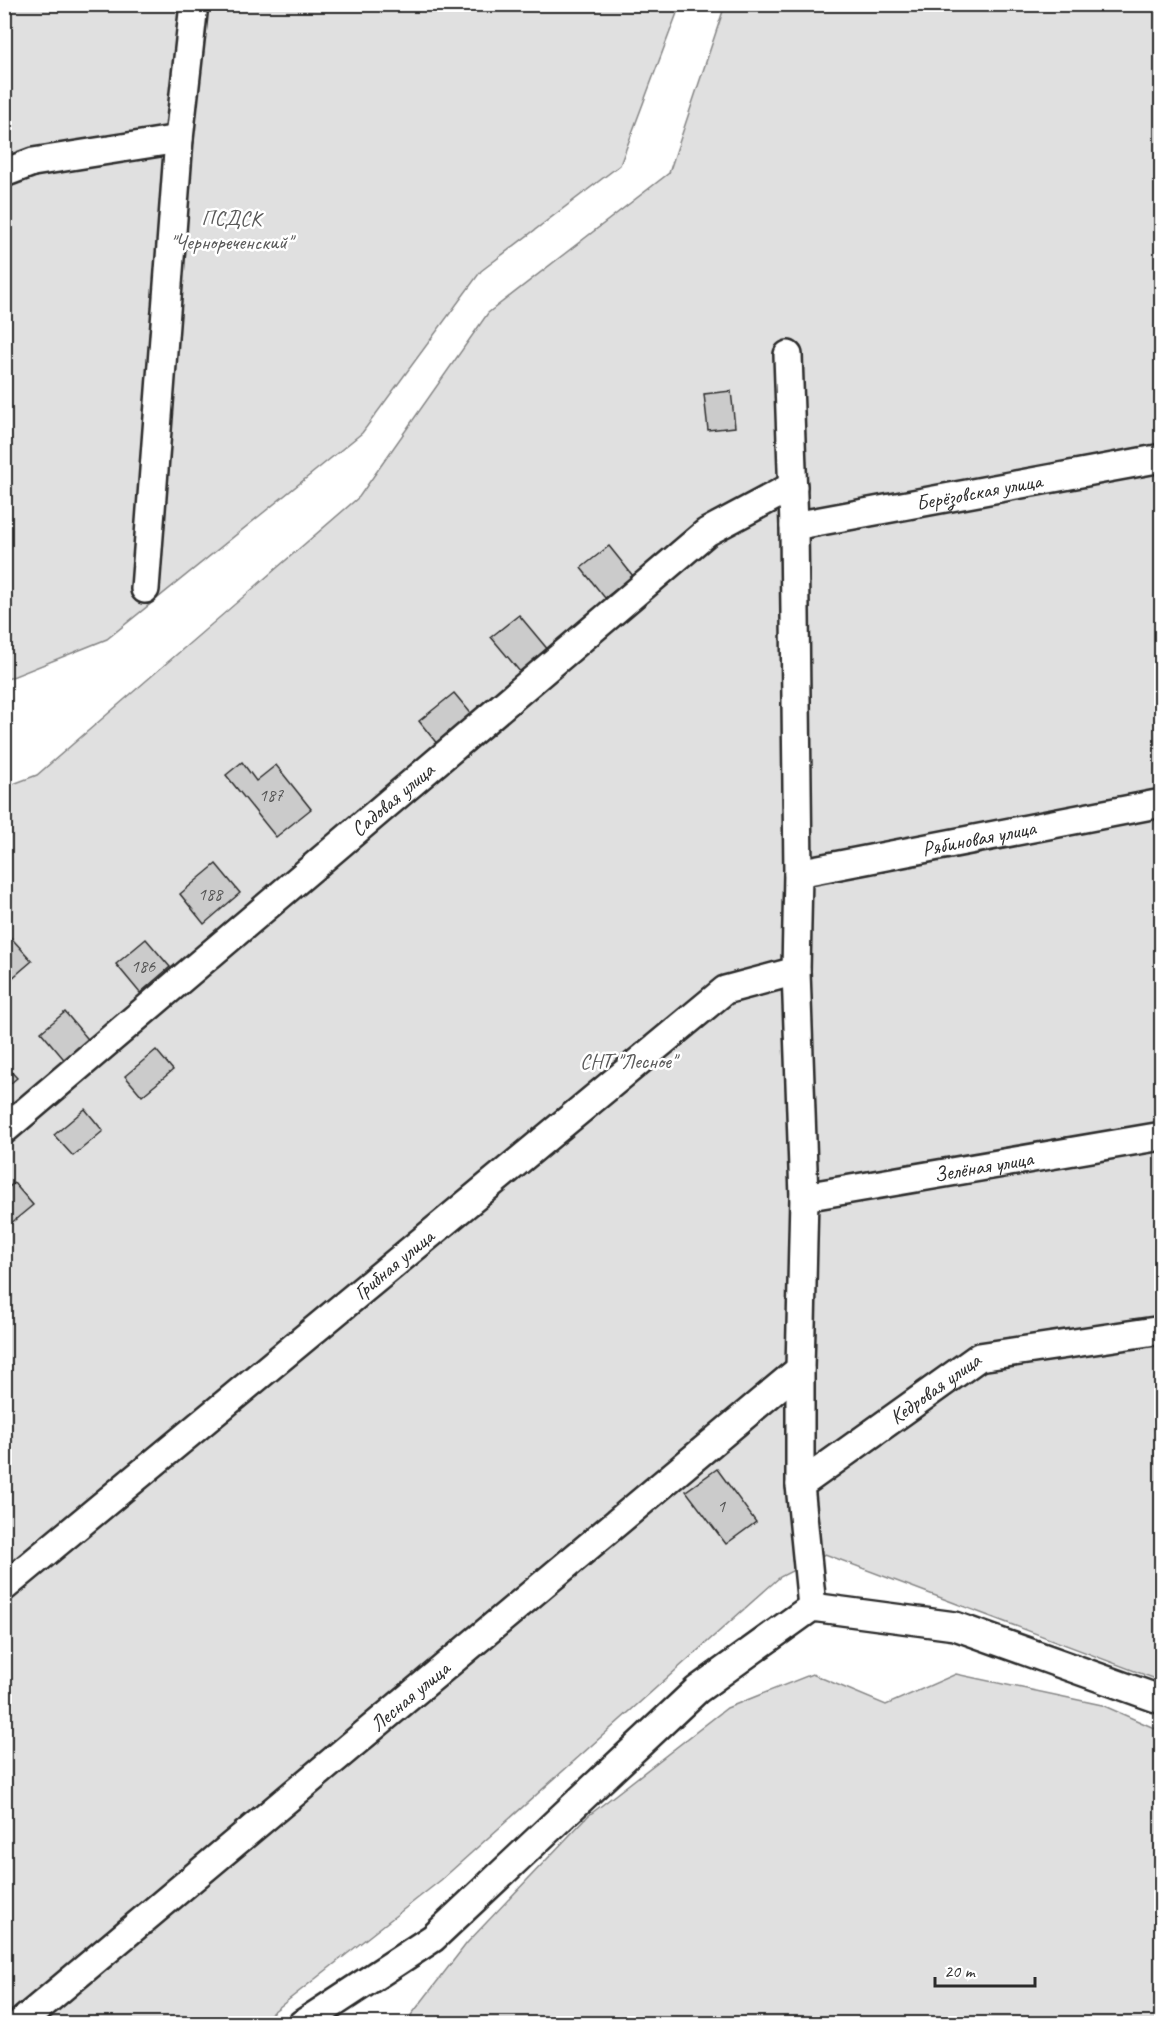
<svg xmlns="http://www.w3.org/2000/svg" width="1166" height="2028" viewBox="0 0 1166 2028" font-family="Caveat,sans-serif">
	<rect width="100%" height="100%" fill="#fff"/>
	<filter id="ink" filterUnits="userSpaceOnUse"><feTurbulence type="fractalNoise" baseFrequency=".0167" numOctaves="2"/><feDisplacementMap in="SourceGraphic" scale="12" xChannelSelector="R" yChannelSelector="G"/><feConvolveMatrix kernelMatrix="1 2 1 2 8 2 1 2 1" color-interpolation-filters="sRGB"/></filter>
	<g filter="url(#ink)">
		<g fill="#e0e0e0" stroke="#868686" stroke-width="1.5">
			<path d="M 5,5 L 680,5 L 620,165 L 481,271 L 362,433 L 107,639 L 5,680 Z"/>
			<path d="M 725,5 L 1161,5 L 1161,1681 L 825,1554 L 780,1577 L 441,1880 L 259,2023 L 5,2024 L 5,787 L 37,775 L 359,497 L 488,313 L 669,173 Z"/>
			<path d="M 812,1674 L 886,1705 L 956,1674 L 1102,1705 L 1161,1731 L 1161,2023 L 405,2023 L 467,1943 L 588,1816 L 727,1708 Z"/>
		</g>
		<g fill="#cbcbcb" stroke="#2b2b2b" stroke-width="1.5">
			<path d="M 731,391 L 735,427 L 708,430 L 704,394 Z"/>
			<path d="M 609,546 L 633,576 L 605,598 L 581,568 Z"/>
			<path d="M 519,615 L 549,651 L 521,673 L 491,637 Z"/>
			<path d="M 454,693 L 474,717 L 438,745 L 419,721 Z"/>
			<path d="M 242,762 L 256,781 L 276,765 L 311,809 L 276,837 L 226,775 Z"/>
			<path d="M 216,864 L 240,893 L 204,924 L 180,894 Z"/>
			<path d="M 4,930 L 32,961 L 4,985 Z"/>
			<path d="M 146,939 L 170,967 L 140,993 L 116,964 Z"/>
			<path d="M 65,1012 L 92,1044 L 68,1064 L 41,1032 Z"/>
			<path d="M 156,1050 L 173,1070 L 142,1096 L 125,1076 Z"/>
			<path d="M 4,1064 L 17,1078 L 4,1089 Z"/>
			<path d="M 85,1109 L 103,1131 L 73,1156 L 54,1135 Z"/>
			<path d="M 14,1183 L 33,1205 L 4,1229 L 4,1191 Z"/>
			<path d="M 717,1469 L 756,1522 L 726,1544 L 686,1491 Z"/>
		</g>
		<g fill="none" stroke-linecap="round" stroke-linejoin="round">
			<g stroke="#2b2b2b" stroke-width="32">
				<g id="minor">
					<path d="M 4,173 L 33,162 L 179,139"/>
					<path d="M 788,355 L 794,526 L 798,873 L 796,971 L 804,1197 L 800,1369 L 800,1485 L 812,1607"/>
					<path id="s1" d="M 794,526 L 1162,458"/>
					<path d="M 145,589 L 179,139 L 194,4"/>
					<path id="s2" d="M 798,873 L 1162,803"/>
					<path id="s3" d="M 4,1130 L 707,532 L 793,486"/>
					<path id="s4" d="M 804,1197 L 1162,1136"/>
					<path id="s5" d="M 800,1485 L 979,1357 L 1162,1330"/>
					<path id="s6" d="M 4,1587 L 725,990 L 796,971"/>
					<path id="s7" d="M 19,2024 L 800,1369"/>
					<path d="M 302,2024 L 433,1938 L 697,1690 L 812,1607 L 955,1626 L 1162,1700"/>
				</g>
			</g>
			<use href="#minor" stroke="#fff" stroke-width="27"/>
		</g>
	</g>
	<g text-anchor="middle" stroke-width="5" stroke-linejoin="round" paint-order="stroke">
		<g font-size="18" fill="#535353">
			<text x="271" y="801">187</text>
			<text x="210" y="900">188</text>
			<text x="143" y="972">186</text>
			<text x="721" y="1512">1</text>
		</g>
		<g font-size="21" fill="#585858" stroke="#fff">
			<text x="231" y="225">ПСДСК<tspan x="231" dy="24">"Чернореченский"</tspan></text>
			<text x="628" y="1068">СНТ "Лесное"</text>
		</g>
		<g font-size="21" fill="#2b2b2b" stroke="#fff">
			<text dy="7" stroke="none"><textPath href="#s1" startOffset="188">Берёзовская улица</textPath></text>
			<text dy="7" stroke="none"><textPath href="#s3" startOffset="510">Садовая улица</textPath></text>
			<text dy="7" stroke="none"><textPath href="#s2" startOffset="184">Рябиновая улица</textPath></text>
			<text dy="7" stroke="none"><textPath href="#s4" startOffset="182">Зелёная улица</textPath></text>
			<text dy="7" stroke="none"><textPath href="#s6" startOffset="506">Грибная улица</textPath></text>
			<text dy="7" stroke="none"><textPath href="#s5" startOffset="166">Кедровая улица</textPath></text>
			<text dy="7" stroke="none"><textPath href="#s7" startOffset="510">Лесная улица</textPath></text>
		</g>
	</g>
	<rect width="1166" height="2028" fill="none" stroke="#fff" stroke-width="24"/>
	<rect x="12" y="12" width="1142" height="2004" fill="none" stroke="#2b2b2b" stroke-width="2" filter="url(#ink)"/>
	<path d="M935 1977v9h100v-9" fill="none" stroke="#2b2b2b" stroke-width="3"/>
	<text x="944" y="1977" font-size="18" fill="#2b2b2b" stroke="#ffffff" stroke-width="4.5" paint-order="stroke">20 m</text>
</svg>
